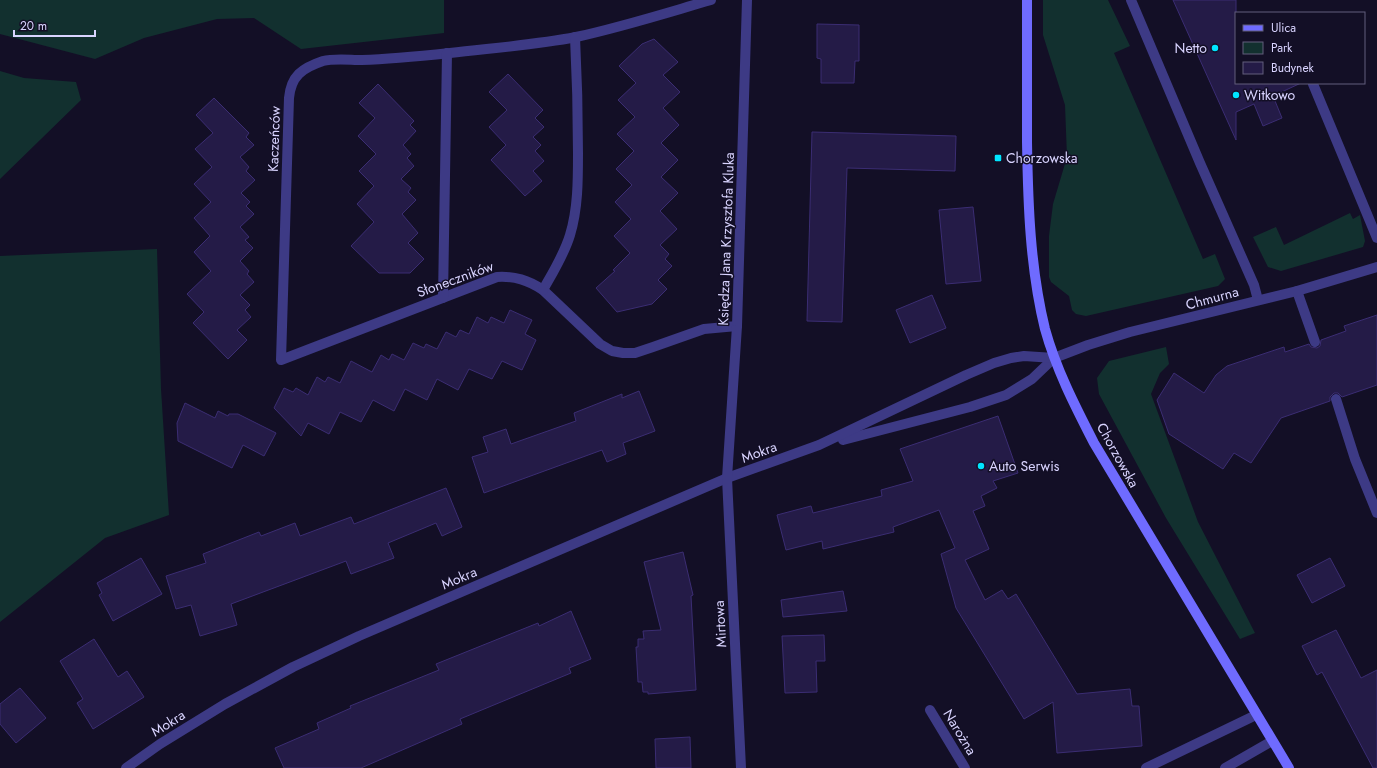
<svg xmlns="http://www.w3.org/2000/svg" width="1377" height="768" viewBox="0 0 1377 768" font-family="Jost,sans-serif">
	<rect width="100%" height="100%" fill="#130f26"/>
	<g fill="#12302f">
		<path d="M 0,0 L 444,0 L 444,33 L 301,49 L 254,18 L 217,19 L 144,38 L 95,59 L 0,34 Z"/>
		<path d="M 1043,0 L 1108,0 L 1130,46 L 1114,53 L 1203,259 L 1215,254 L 1225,279 L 1218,286 L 1086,316 L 1076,314 L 1072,310 L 1069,296 L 1051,282 L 1049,277 L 1049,236 L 1053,204 L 1067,157 L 1065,105 L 1043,35 Z"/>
		<path d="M 0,71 L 24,78 L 76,82 L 81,100 L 0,179 Z"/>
		<path d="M 1350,213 L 1353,219 L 1360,215 L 1365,241 L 1363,247 L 1281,271 L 1268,267 L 1253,237 L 1276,227 L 1284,245 Z"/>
		<path d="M 157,249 L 161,389 L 169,515 L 105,538 L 0,622 L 0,256 Z"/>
		<path d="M 1166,347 L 1169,364 L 1160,373 L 1151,394 L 1198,522 L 1255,633 L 1240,639 L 1166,518 L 1099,394 L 1097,378 L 1109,361 Z"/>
	</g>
	<g fill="#241b47" stroke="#3b2d73">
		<path d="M 1173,0 L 1236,0 L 1236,83 L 1301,83 L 1273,96 L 1282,118 L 1263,126 L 1254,104 L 1236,112 L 1236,140 Z"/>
		<path d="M 817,24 L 859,25 L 859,61 L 855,61 L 854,83 L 821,83 L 821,59 L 817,58 Z"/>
		<path d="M 654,39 L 678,62 L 663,75 L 680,92 L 663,108 L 679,125 L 661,143 L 678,160 L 661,177 L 678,193 L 660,211 L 677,229 L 660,245 L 669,254 L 665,259 L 672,266 L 658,280 L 667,289 L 652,304 L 617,312 L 596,288 L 615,271 L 613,270 L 630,253 L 614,236 L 631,219 L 615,202 L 632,185 L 616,169 L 634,151 L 617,134 L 635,117 L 618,100 L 636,83 L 619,66 L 642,44 Z"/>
		<path d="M 508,74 L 543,110 L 535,118 L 544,127 L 533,137 L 541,145 L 535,151 L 544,161 L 533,171 L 542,181 L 525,196 L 491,160 L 506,145 L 489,127 L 507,110 L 489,92 Z"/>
		<path d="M 378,84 L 414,121 L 410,125 L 416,131 L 403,145 L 411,154 L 407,158 L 414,166 L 401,179 L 411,188 L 408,192 L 416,200 L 402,214 L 418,233 L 408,243 L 424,259 L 410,273 L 379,273 L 351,246 L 374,222 L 357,204 L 374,186 L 359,171 L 376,154 L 358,136 L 375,118 L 359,103 Z"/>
		<path d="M 214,98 L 249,133 L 246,137 L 254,145 L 240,157 L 249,167 L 246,171 L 255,180 L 241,193 L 250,202 L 246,206 L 254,214 L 240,227 L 249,237 L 245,240 L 253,248 L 240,261 L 249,271 L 247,274 L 254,282 L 240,295 L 250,305 L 245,310 L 251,317 L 237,330 L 247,340 L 228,359 L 193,323 L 204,312 L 187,294 L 211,271 L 194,252 L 210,236 L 194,218 L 211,202 L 194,184 L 212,167 L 195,149 L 213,133 L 196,115 Z"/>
		<path d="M 812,132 L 956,136 L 955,171 L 847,168 L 842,322 L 807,321 Z"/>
		<path d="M 973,207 L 981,281 L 946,284 L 939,210 Z"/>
		<path d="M 932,295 L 946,328 L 910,343 L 896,310 Z"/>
		<path d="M 510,310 L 532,320 L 525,334 L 536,340 L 522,370 L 502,361 L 492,379 L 469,369 L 458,390 L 437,379 L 427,400 L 405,389 L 394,411 L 373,400 L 361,422 L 340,412 L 329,434 L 308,423 L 301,436 L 274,408 L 284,388 L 293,392 L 296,388 L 308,395 L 317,377 L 325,382 L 328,377 L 340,383 L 351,361 L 372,372 L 381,355 L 389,360 L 392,354 L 404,360 L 413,343 L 424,348 L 426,344 L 437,349 L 446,332 L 456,337 L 460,330 L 469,334 L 477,317 L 488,323 L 491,317 L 504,323 Z"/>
		<path d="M 1377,315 L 1377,385 L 1342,397 L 1338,393 L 1334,393 L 1330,397 L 1330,401 L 1281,418 L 1251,463 L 1234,453 L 1223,469 L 1169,434 L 1157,400 L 1174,373 L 1204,393 L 1216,375 L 1227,366 L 1284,347 L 1285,352 L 1309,344 L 1311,347 L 1317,348 L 1320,346 L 1321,340 L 1346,331 L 1344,326 Z"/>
		<path d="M 639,391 L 655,431 L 623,443 L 626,454 L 607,462 L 602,450 L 484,493 L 472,457 L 488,452 L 483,437 L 506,429 L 511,444 L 576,421 L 574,413 L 622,394 L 622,398 Z"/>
		<path d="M 185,403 L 215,418 L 218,411 L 228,416 L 229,414 L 238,414 L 276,433 L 264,456 L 243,445 L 232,468 L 178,441 L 177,423 Z"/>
		<path d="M 998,416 L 1018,473 L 993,481 L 997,488 L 981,496 L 985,506 L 973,511 L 989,549 L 965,560 L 985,600 L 1002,590 L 1008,599 L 1016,594 L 1077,694 L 1130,689 L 1132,706 L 1139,706 L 1142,746 L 1057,753 L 1053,702 L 1024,719 L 956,608 L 941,554 L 955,548 L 939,510 L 893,527 L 894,532 L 823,549 L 822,541 L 786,550 L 777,515 L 811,506 L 813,513 L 882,496 L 881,490 L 913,481 L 900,449 Z"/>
		<path d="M 446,488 L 462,527 L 442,536 L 436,523 L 388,543 L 394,558 L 351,574 L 346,561 L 231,604 L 237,625 L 200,636 L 191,605 L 176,609 L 166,576 L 206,563 L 203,554 L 259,532 L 261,536 L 295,523 L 300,536 L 351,517 L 354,524 Z"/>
		<path d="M 683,552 L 693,595 L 691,596 L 696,690 L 648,694 L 648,692 L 643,692 L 642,682 L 638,682 L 636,647 L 638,647 L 638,639 L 644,639 L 643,631 L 661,630 L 644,562 Z"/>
		<path d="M 141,558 L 162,594 L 113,621 L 99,595 L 102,593 L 97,583 Z"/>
		<path d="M 1330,558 L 1345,586 L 1312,603 L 1297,575 Z"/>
		<path d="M 843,591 L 847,611 L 783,617 L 781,600 Z"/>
		<path d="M 571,611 L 591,659 L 569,668 L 571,673 L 460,719 L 462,724 L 361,768 L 284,768 L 275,748 L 319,729 L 317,723 L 351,708 L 350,706 L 439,670 L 436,664 L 538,623 L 539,626 Z"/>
		<path d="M 1336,630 L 1361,678 L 1377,670 L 1377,768 L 1373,768 L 1322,672 L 1317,675 L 1302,646 Z"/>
		<path d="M 824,635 L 825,661 L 816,661 L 817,692 L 785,693 L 782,636 Z"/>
		<path d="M 94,639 L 118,677 L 127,671 L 144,697 L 93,729 L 77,703 L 83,699 L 60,661 Z"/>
		<path d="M 20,688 L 46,718 L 16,743 L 0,724 L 0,704 Z"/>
		<path d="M 690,737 L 691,768 L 656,768 L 655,739 Z"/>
	</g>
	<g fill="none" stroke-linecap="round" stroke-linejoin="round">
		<g stroke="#3d3a85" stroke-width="10">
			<path d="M 1131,0 L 1200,163 L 1254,285 L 1258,300"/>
			<path d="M 1313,84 L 1377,238"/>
			<path d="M 1297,291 L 1315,342"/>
			<path d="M 1336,399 L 1355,459 L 1377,513"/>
			<path d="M 1146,768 L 1256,715"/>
			<path d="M 1225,768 L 1272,741"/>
		</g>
		<g stroke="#3d3a85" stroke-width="10">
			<path d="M 711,0 C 666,13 622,27 576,37 C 535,45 492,48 450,53 C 421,56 391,59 362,60 C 350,60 334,58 323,61 C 302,68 291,76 289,98 L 281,360 L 497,277 C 515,276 528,280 543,290 L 600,344 L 612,351 L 623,353 L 635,353 L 653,347 L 704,329 L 737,326"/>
			<path d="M 543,290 C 553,272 564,255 570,235 C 578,209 578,180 578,153 C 578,114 577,76 575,37"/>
			<path d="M 443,298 L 447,53"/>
			<path d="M 843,440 L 970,407 L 1006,395 L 1032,379 L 1054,358 L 1088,345 L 1130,332 L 1297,291 L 1377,267"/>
			<path d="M 930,710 L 965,768"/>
			<path d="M 126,768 L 160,744 L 225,704 L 293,667 L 359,636 L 727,478 L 819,445 L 966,375 L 994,363 L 1011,358 L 1024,356 L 1054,358"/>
			<path d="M 741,768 L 727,478 L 737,326 L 747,0"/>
		</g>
		<path stroke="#6f6bff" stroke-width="10" d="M 1027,0 C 1027,47 1027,95 1027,142 C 1028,204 1030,268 1045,329 C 1056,369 1075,406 1094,443 L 1289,768"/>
	</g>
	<g fill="#00e5ff" stroke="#130f26" stroke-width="1.5">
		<circle cx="1215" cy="48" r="4"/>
		<circle cx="1236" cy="95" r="4"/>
		<rect x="994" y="154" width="8" height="8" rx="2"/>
		<circle cx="981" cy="466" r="4"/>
	</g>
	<g text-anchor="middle" stroke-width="3" stroke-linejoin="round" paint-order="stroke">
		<g font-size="14" fill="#d9d4ff" stroke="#130f26" text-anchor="start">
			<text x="1207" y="53" text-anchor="end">Netto</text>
			<text x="1244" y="100">Witkowo</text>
			<text x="1006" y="163">Chorzowska</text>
			<text x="989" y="471">Auto Serwis</text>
		</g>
		<g font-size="14" fill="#d9d4ff" stroke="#130f26">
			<text transform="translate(274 139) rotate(-88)" y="5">Kaczeńców</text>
			<text transform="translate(726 239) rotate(-88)" y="5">Księdza Jana Krzysztofa Kluka</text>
			<text transform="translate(455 279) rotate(-20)" y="5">Słoneczników</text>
			<text transform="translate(1212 298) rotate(-15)" y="5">Chmurna</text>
			<text transform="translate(759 452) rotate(-20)" y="5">Mokra</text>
			<text transform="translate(1118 455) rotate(61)" y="5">Chorzowska</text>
			<text transform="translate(459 578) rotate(-23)" y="5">Mokra</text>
			<text transform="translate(720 624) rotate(-93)" y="5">Mirtowa</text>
			<text transform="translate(168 723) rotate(-32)" y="5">Mokra</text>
			<text transform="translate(960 732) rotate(59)" y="5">Narożna</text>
		</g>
	</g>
	<rect x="1235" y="12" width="130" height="72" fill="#130f26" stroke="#625e7d"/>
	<rect x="1243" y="25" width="20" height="6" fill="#6f6bff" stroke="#625e7d"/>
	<text x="1271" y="32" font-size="12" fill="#d9d4ff">Ulica</text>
	<rect x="1243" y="42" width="20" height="12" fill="#12302f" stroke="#625e7d"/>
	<text x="1271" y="52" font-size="12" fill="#d9d4ff">Park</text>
	<rect x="1243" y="62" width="20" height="12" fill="#241b47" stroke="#625e7d"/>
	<text x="1271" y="72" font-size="12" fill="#d9d4ff">Budynek</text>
	<path d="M14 30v6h81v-6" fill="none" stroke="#d9d4ff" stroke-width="2"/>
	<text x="20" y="30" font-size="12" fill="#d9d4ff" stroke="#130f26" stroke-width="3" paint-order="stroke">20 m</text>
</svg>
